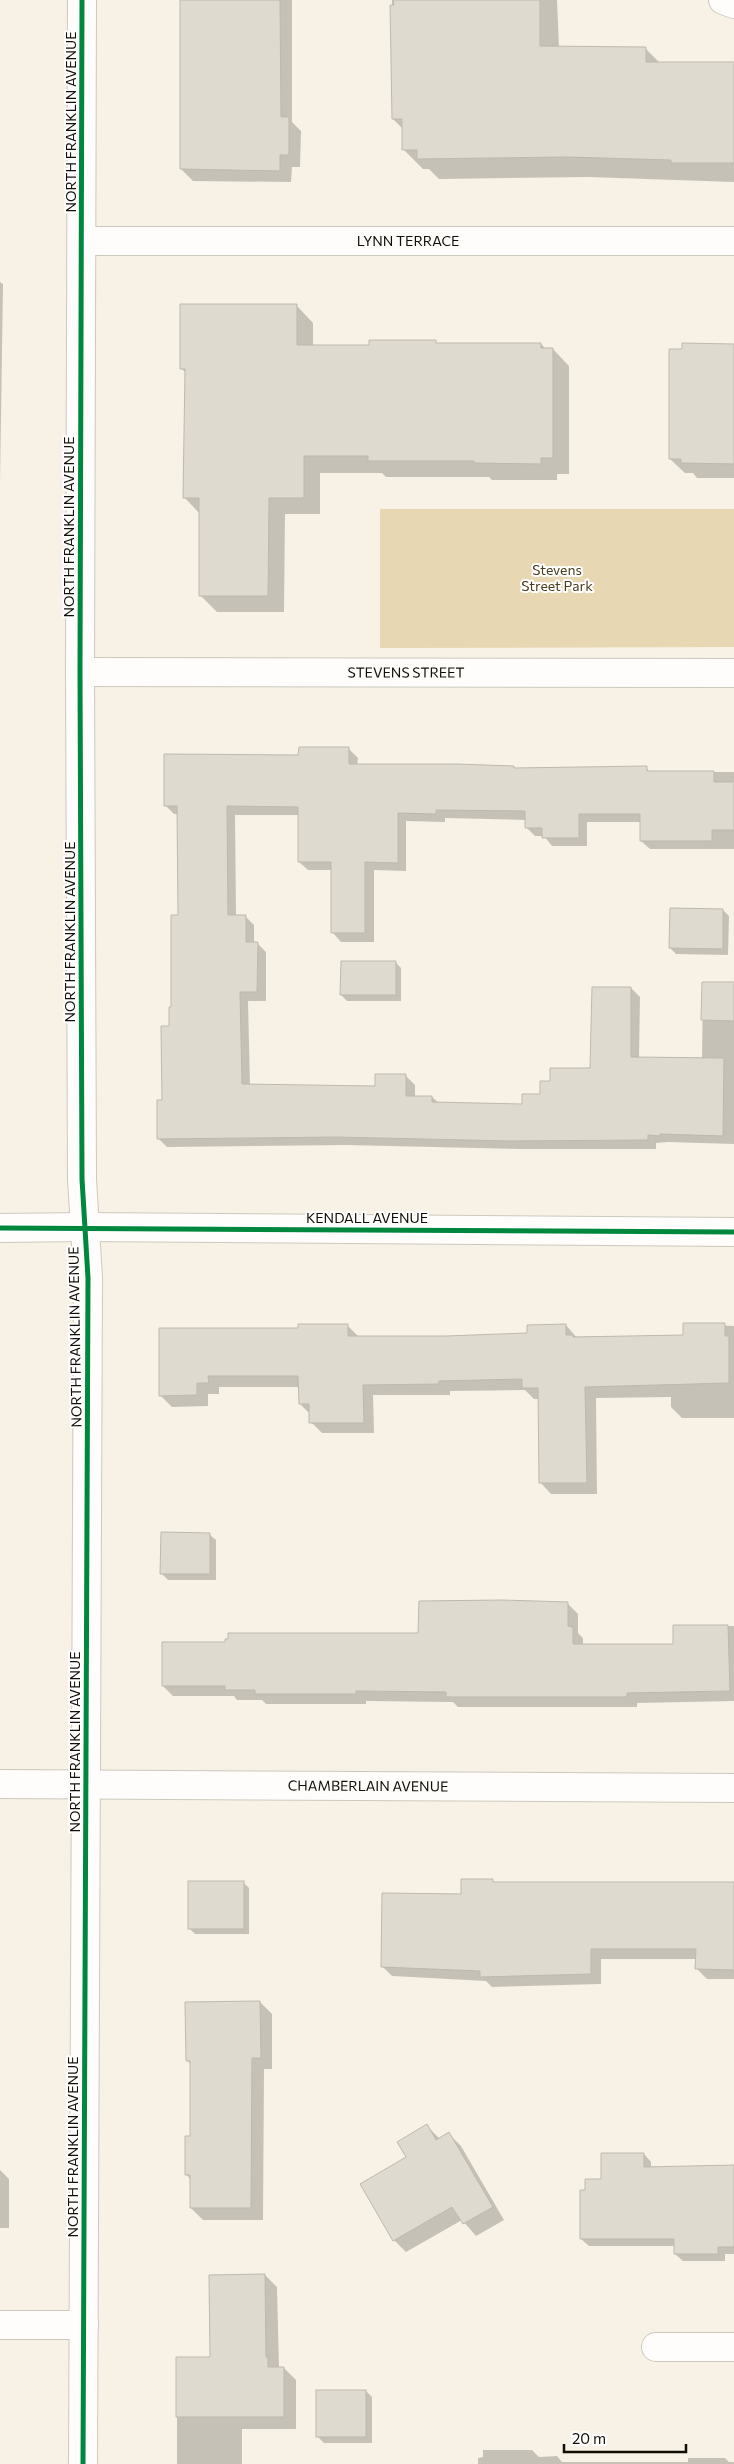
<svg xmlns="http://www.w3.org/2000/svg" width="734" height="2464" viewBox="0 0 734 2464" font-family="Commissioner,sans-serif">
	<rect width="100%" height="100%" fill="#f7f2e5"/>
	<path fill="#e7d8b3" d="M 380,509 L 734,509 L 734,647 L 380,648 Z"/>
	<g fill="#0003">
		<path d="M 182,0 L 292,0 L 292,122 L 301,131 L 300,167 L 292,167 L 291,182 L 193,181 L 181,169 Z"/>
		<path d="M 392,0 L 557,0 L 559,48 L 646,49 L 661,64 L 734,64 L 734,182 L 588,177 L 439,179 L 429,169 L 423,169 L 403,149 L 403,129 L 393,119 Z"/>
		<path d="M 0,282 L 3,284 L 0,484 Z"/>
		<path d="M 297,306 L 313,323 L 313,346 L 370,346 L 435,342 L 438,344 L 541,344 L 546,349 L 553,349 L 569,366 L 569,474 L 557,474 L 557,480 L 492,480 L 489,477 L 386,477 L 382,473 L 320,473 L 320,514 L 285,514 L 284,612 L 217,612 L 200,595 L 200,514 L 184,497 L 186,373 L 181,368 Z"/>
		<path d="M 734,345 L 734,478 L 697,478 L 693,473 L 685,473 L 670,459 L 683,351 Z"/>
		<path d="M 349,749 L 358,758 L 357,766 L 513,767 L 515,769 L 646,768 L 650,772 L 734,772 L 734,849 L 650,849 L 641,841 L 641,822 L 587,822 L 587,846 L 552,846 L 544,836 L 535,836 L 526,827 L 526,820 L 445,818 L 445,822 L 406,821 L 406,871 L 374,870 L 374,942 L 341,942 L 333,933 L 332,870 L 308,870 L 299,862 L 299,815 L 235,815 L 236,916 L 245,916 L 254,925 L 254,943 L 257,943 L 266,952 L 266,1001 L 248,1001 L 250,1085 L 376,1087 L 406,1076 L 415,1085 L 415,1097 L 432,1097 L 439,1103 L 523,1105 L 542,1095 L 551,1083 L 591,1070 L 631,988 L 640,997 L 639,1058 L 702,1059 L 703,983 L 734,983 L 734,1144 L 668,1142 L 656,1143 L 656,1149 L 520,1149 L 346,1145 L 167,1147 L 158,1138 L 164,1101 L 179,916 L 178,814 L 174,814 L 165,805 L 300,757 Z"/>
		<path d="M 723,910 L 729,916 L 728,955 L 676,954 L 670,948 Z"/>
		<path d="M 395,962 L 401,968 L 401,1001 L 347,1001 L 341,995 Z"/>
		<path d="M 684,1324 L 734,1326 L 734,1418 L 682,1418 L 671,1407 L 671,1397 L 596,1398 L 597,1494 L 551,1494 L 540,1482 L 539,1399 L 534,1399 L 525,1390 L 450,1391 L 450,1395 L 373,1395 L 374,1433 L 322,1433 L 311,1422 L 311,1415 L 300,1404 L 300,1387 L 219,1387 L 219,1394 L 208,1394 L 208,1406 L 172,1407 L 161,1396 L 299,1329 L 347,1325 L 359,1337 L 446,1337 L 529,1334 L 566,1325 L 577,1338 L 684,1337 Z"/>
		<path d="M 209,1534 L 216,1540 L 216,1580 L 168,1580 L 162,1574 Z"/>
		<path d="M 568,1604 L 578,1614 L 578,1633 L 583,1638 L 583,1645 L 675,1645 L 674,1627 L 734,1626 L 734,1701 L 637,1703 L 637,1707 L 458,1707 L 453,1702 L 366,1701 L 366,1704 L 266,1704 L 262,1700 L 237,1700 L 234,1696 L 173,1696 L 163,1686 L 227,1643 L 419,1634 Z"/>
		<path d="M 492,1880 L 496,1884 L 734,1884 L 734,1979 L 707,1979 L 697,1969 L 697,1959 L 601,1959 L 601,1984 L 492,1987 L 486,1981 L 392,1976 L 382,1966 L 462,1895 Z"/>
		<path d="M 243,1882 L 249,1888 L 249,1934 L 195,1934 L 189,1928 Z"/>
		<path d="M 260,2002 L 272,2014 L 272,2069 L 264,2069 L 263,2220 L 203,2220 L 191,2208 L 191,2180 L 186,2174 L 191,2137 L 191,2065 L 187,2060 Z"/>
		<path d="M 427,2126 L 440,2139 L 449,2134 L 461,2146 L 504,2220 L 476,2236 L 462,2220 L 406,2252 L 394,2240 L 408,2158 Z"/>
		<path d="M 644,2154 L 651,2162 L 651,2168 L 734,2165 L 734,2254 L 725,2254 L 725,2261 L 683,2261 L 675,2254 L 675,2246 L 589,2246 L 581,2239 L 586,2191 Z"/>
		<path d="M 0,2170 L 9,2179 L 9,2228 L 0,2228 Z"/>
		<path d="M 265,2275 L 277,2287 L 279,2368 L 284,2368 L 296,2380 L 296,2429 L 242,2429 L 242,2464 L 177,2464 L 177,2358 L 211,2358 Z"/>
		<path d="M 366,2391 L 372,2397 L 372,2443 L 324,2443 L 318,2437 Z"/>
		<path d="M 483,2450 L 532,2450 L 539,2457 L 557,2456 L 562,2462 L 688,2462 L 688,2458 L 725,2458 L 729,2462 L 734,2462 L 734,2464 L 478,2464 L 478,2458 L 483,2457 Z"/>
	</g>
	<g fill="#dedacf" stroke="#beb9af">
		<path d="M 180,0 L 280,0 L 281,117 L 289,117 L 289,155 L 280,155 L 280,171 L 180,169 Z"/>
		<path d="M 393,0 L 540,0 L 540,46 L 646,47 L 646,62 L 734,62 L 734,163 L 671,163 L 671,160 L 567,157 L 417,159 L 417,150 L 402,150 L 402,119 L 392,119 L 390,5 L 394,5 Z"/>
		<path d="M 180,304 L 297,304 L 297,345 L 369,345 L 369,340 L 436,340 L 436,343 L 541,343 L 541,348 L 553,348 L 553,458 L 541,458 L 541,464 L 474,463 L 474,461 L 368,461 L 368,456 L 304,456 L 304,498 L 269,498 L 268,596 L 199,596 L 199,498 L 183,498 L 185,369 L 180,369 Z"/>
		<path d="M 682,343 L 734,344 L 734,464 L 681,463 L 681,459 L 669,459 L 669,349 L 682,349 Z"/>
		<path d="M 299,747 L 349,747 L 349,764 L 456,764 L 514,766 L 514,768 L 647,766 L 647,771 L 714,771 L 714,782 L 734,782 L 734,830 L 712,830 L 712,841 L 640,841 L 640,814 L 579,814 L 579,838 L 542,838 L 542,828 L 525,828 L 525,811 L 436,810 L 436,814 L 398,813 L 398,863 L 365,862 L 365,933 L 331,933 L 331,862 L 298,862 L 298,807 L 227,806 L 228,915 L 246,915 L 246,942 L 258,942 L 257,992 L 240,992 L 242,1084 L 375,1086 L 375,1074 L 406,1074 L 406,1096 L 432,1096 L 432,1102 L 522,1104 L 522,1094 L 540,1094 L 540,1081 L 550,1081 L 550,1068 L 590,1068 L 592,987 L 631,987 L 631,1057 L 724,1058 L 723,1136 L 660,1134 L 660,1136 L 648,1135 L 648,1140 L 510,1141 L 337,1137 L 157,1139 L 157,1100 L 162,1100 L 161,1026 L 169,1026 L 169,1007 L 171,1007 L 171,915 L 178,915 L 177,806 L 164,806 L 164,754 L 298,755 Z"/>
		<path d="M 670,908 L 723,909 L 723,949 L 669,948 Z"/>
		<path d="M 341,961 L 396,961 L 396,995 L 340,995 Z"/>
		<path d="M 702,982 L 734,982 L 734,1021 L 701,1020 Z"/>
		<path d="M 683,1323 L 725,1323 L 725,1336 L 729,1336 L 729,1383 L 585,1387 L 587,1483 L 539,1483 L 538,1388 L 522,1388 L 522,1379 L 439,1381 L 439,1384 L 363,1385 L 364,1423 L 309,1423 L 309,1404 L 299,1404 L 298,1376 L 208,1376 L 209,1383 L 197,1383 L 197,1395 L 159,1396 L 159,1328 L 298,1328 L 298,1324 L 348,1324 L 348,1336 L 446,1336 L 527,1333 L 527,1325 L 566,1324 L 566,1335 L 573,1335 L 573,1337 L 683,1335 Z"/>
		<path d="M 161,1532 L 210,1533 L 210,1574 L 160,1574 Z"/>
		<path d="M 502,1600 L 568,1602 L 568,1626 L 573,1627 L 573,1644 L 673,1644 L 673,1625 L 728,1625 L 730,1691 L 627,1693 L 627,1697 L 446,1697 L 446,1692 L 356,1691 L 356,1694 L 255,1694 L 255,1690 L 225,1690 L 225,1686 L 162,1686 L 162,1642 L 225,1642 L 225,1639 L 228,1639 L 228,1633 L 418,1633 L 419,1601 Z"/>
		<path d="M 461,1879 L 493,1879 L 493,1882 L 734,1882 L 734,1970 L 695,1969 L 696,1949 L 591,1949 L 591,1974 L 480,1977 L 480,1971 L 381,1967 L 382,1893 L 461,1894 Z"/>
		<rect x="188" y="1881" width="56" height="48"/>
		<path d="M 260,2001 L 261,2058 L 252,2058 L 251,2208 L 190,2208 L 190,2175 L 185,2175 L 185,2136 L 190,2136 L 190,2061 L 186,2061 L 185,2002 Z"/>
		<path d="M 427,2124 L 436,2140 L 449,2132 L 493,2207 L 463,2224 L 452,2207 L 393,2241 L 360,2184 L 406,2157 L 397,2142 Z"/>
		<path d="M 601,2153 L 644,2153 L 644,2167 L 734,2165 L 734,2247 L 718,2247 L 718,2254 L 674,2254 L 674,2239 L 580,2239 L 580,2190 L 585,2190 L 585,2179 L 601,2179 Z"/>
		<path d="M 265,2274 L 266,2357 L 268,2357 L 268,2367 L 284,2367 L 284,2417 L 176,2417 L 176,2357 L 210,2357 L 209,2275 Z"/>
		<rect x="316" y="2390" width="50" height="47"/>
	</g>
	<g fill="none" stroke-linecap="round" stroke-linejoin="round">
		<g stroke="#cdc9bd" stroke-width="30">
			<g id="street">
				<path d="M 723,0 L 734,4"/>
				<path id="s1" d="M 82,241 L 734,241"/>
				<path id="s2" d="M 80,672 L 734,673"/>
				<path d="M 84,1227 L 734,1232"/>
				<path id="s3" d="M 0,1784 L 734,1788"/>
				<path d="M 0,2325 L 84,2325"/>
				<path d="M 656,2347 L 734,2347"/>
			</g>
		</g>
		<g stroke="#cdc9bd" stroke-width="30">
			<g id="secondary">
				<path d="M 82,0 L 80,672 L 82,1179 L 88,1278 L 83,2464"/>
				<path d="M 0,1228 L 84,1227"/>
			</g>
		</g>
		<use href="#street" stroke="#fefdfb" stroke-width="28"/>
		<use href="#secondary" stroke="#fefdfb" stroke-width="28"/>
		<g stroke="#fff" stroke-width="8">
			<g id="cycleway">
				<path d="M 82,0 L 80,672 L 82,1179 L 88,1278 L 83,2464"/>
				<path d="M 0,1228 L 734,1232"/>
			</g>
		</g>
		<use href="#cycleway" stroke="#00873e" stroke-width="5"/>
	</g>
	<g text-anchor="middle" stroke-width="4" stroke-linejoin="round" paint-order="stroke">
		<g font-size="14" fill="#120e05" stroke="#fff">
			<text transform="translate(71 122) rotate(-90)" y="5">NORTH FRANKLIN AVENUE</text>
			<text dy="5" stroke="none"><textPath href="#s1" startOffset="326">LYNN TERRACE</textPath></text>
			<text transform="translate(69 527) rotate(-90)" y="5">NORTH FRANKLIN AVENUE</text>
			<text dy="5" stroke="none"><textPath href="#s2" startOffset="326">STEVENS STREET</textPath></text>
			<text transform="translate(70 932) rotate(-90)" y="5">NORTH FRANKLIN AVENUE</text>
			<text x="367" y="1223">KENDALL AVENUE</text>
			<text transform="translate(75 1337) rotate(-91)" y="5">NORTH FRANKLIN AVENUE</text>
			<text transform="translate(75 1742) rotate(-90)" y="5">NORTH FRANKLIN AVENUE</text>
			<text dy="5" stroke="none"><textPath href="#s3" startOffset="368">CHAMBERLAIN AVENUE</textPath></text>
			<text transform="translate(73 2147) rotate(-90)" y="5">NORTH FRANKLIN AVENUE</text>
		</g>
		<g font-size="14" fill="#4a3d1c" stroke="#fff">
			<text x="557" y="575">Stevens<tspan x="557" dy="16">Street Park</tspan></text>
		</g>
	</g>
	<path d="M564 2444v8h122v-8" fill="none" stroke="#120e05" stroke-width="2.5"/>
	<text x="572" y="2444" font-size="15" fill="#120e05" stroke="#ffffff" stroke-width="4" paint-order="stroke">20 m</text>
</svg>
